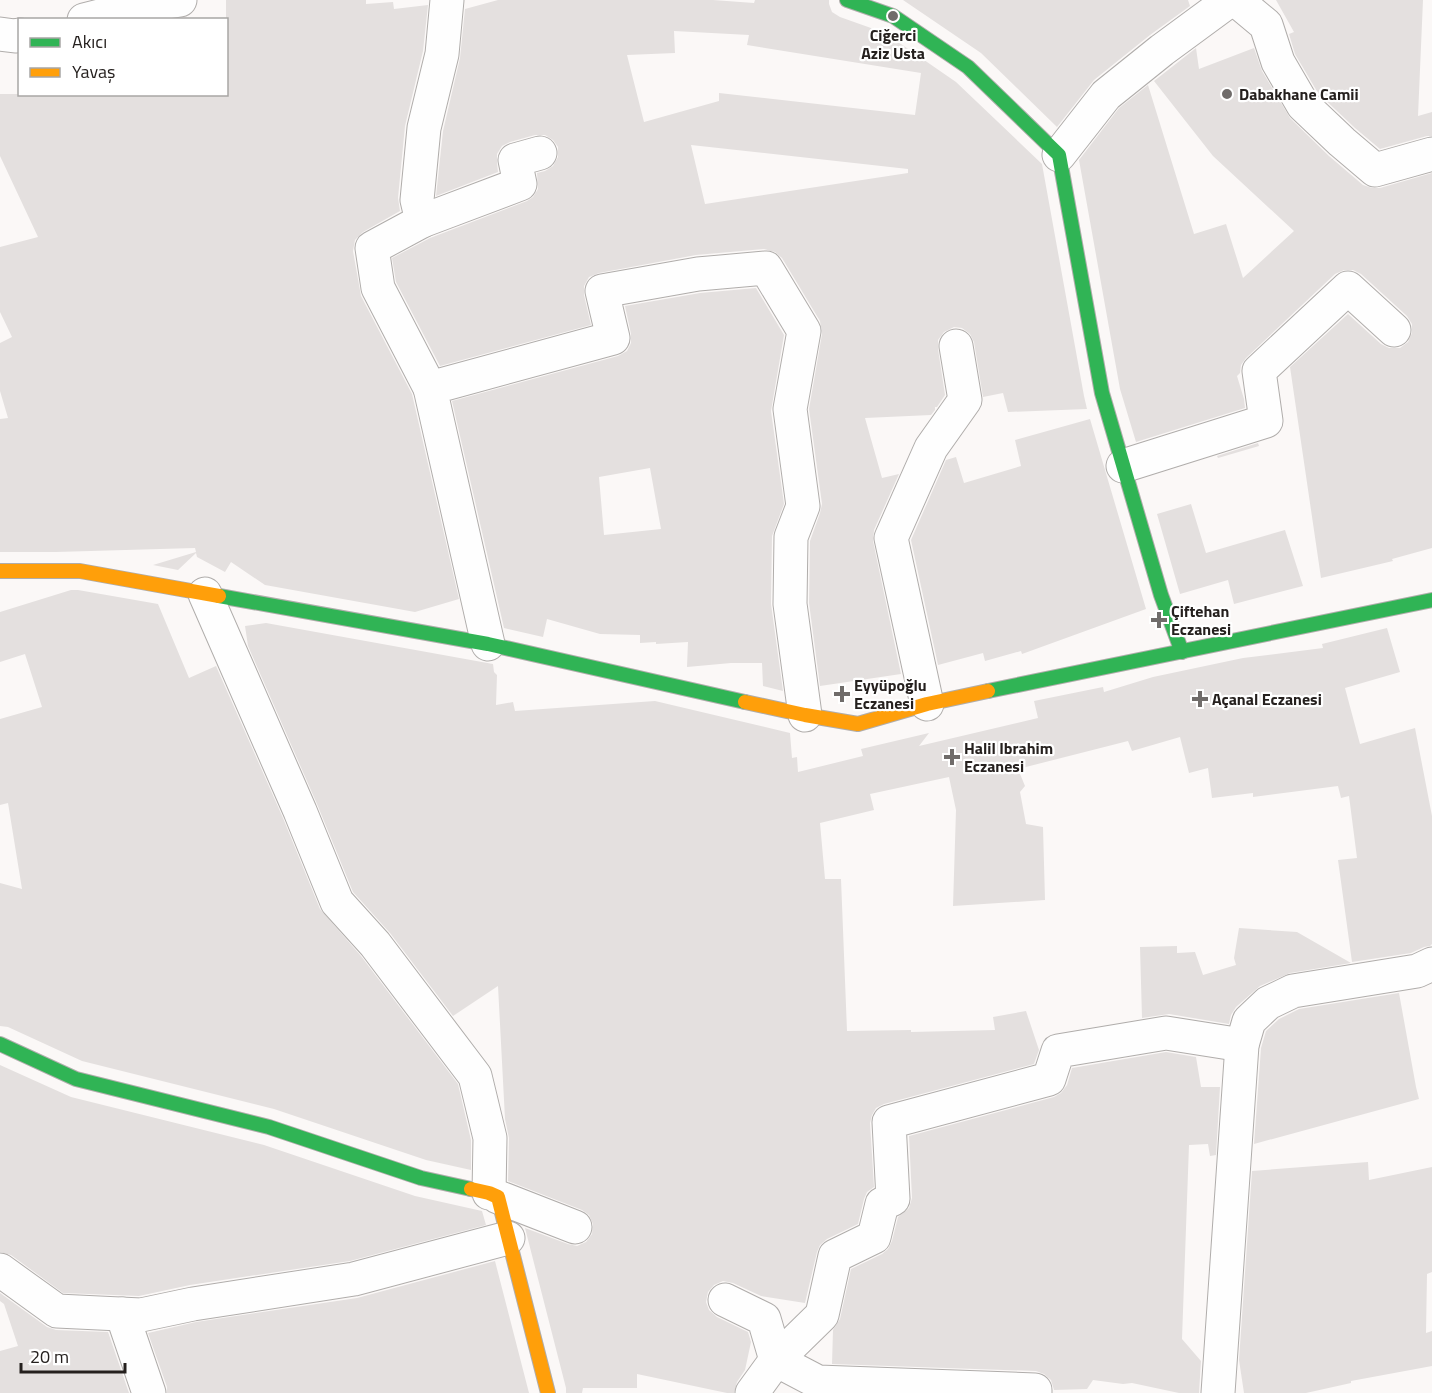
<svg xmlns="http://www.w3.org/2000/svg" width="1432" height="1393" viewBox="0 0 1432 1393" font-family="'Titillium Web',sans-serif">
	<rect width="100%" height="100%" fill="#fbf8f7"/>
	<g fill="#e4e0df" fill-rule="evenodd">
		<path d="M 226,0 L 366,0 L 366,4 L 393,2 L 394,9 L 428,5 L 423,51 L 405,126 L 398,198 L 400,211 L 363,232 L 355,240 L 353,251 L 361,296 L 412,394 L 459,599 L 415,612 L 265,585 L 231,562 L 225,572 L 197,557 L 196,553 L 178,570 L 153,565 L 196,552 L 195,548 L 56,552 L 0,552 L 0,419 L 8,418 L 0,391 L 0,343 L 12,337 L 0,312 L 0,247 L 38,237 L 0,156 L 0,94 L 226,94 Z"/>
		<path d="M 498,0 L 713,0 L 754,3 L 755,0 L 829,0 L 829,4 L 832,12 L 840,17 L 885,33 L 956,82 L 1042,164 L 1084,396 L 1087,409 L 1008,412 L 1003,393 L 983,397 L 974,342 L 970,334 L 962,328 L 954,327 L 944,332 L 938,340 L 938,349 L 945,395 L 937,407 L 935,407 L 935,410 L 931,415 L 865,418 L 882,478 L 899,474 L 874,530 L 873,541 L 901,674 L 820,686 L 809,603 L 810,541 L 820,513 L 822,504 L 809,409 L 822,334 L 820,321 L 782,258 L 775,252 L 764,249 L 696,255 L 599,273 L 589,277 L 584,286 L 584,295 L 591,325 L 440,366 L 396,282 L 392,258 L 430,238 L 527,201 L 533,197 L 538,189 L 537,173 L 545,171 L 553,166 L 558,157 L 558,147 L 553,140 L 545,135 L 535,135 L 510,142 L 502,146 L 497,154 L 497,163 L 498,172 L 436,196 L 443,131 L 460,58 L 465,9 ZM 674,31 L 749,35 L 747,45 L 921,73 L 915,115 L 719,93 L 719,101 L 644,122 L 627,55 L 675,53 ZM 691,145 L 908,169 L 908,173 L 705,204 Z"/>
		<path d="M 903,0 L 1188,0 L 1190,6 L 1150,35 L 1094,80 L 1057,127 L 981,53 Z"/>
		<path d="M 1276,0 L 1423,0 L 1418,116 L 1432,112 L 1432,136 L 1427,136 L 1380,149 L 1355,128 L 1318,93 L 1295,54 L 1289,34 L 1294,32 Z"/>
		<path d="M 1196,48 L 1199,69 L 1254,48 L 1262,71 L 1290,118 L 1329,156 L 1363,185 L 1372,188 L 1380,188 L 1432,173 L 1432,548 L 1392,559 L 1393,561 L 1321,578 L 1290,367 L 1348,314 L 1381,344 L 1389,348 L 1400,348 L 1408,342 L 1412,333 L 1412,324 L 1407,316 L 1361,274 L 1353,270 L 1344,270 L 1335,274 L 1246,358 L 1241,365 L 1240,373 L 1237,376 L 1244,399 L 1245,408 L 1136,442 L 1120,389 L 1079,160 L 1119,108 L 1148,85 L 1194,234 L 1226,224 L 1243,278 L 1294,231 L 1213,156 L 1154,81 Z"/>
		<path d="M 756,288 L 784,335 L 771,411 L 784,504 L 772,536 L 771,604 L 783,691 L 763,686 L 762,663 L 731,663 L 687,667 L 688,642 L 656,644 L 656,642 L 640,643 L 640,635 L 600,634 L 547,619 L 543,637 L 504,628 L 452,401 L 618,356 L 627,351 L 631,343 L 631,334 L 625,306 L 700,293 ZM 650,468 L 661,529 L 604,535 L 599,477 Z"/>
		<path d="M 1090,419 L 1146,609 L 1022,654 L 1021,651 L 985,661 L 983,653 L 938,665 L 911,540 L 946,460 L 956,457 L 964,483 L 1021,466 L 1015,440 Z"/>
		<path d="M 1258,443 L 1259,446 L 1218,458 L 1217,456 Z"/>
		<path d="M 1191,504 L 1206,553 L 1285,530 L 1303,586 L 1234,604 L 1228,580 L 1180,594 L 1157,514 Z"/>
		<path d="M 71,590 L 78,590 L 158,604 L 189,678 L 216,666 L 283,818 L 320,909 L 361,956 L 458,1084 L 471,1140 L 471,1170 L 426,1160 L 274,1109 L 82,1061 L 8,1027 L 0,1026 L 0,883 L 22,889 L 8,803 L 0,805 L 0,719 L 42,707 L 25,654 L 0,662 L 0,612 Z"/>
		<path d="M 266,623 L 493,664 L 494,672 L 497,675 L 496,705 L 513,702 L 515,711 L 655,701 L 790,733 L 792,758 L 797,757 L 798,772 L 863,756 L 861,749 L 929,733 L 919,746 L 1038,718 L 1034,701 L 1103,687 L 1104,692 L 1153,677 L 1243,658 L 1323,648 L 1322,644 L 1387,628 L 1400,672 L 1345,688 L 1360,744 L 1415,728 L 1432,816 L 1432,944 L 1430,946 L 1424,947 L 1411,953 L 1352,962 L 1338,860 L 1357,858 L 1349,796 L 1341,798 L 1338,786 L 1253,797 L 1253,793 L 1212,798 L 1208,768 L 1189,773 L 1180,737 L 1132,751 L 1128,741 L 1018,769 L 1025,786 L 1020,792 L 1026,824 L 1043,827 L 1045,900 L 953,906 L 956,810 L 949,777 L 870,794 L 874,810 L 820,823 L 825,879 L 841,879 L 847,1031 L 911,1030 L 911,1032 L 995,1030 L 993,1017 L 1026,1011 L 1039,1050 L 1034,1064 L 884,1104 L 876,1108 L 872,1115 L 870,1123 L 874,1187 L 867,1192 L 864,1199 L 858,1224 L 827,1239 L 820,1245 L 817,1252 L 805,1303 L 761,1296 L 733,1283 L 723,1281 L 714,1285 L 708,1292 L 706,1302 L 709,1310 L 717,1317 L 748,1332 L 751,1342 L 745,1370 L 737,1382 L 734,1393 L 727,1393 L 637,1374 L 637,1388 L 583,1388 L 582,1393 L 566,1393 L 566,1388 L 525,1228 L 568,1244 L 577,1246 L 586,1242 L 592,1234 L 593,1224 L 589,1215 L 582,1210 L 508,1181 L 509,1138 L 505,1119 L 498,986 L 453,1016 L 390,933 L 353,892 L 317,804 L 248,646 L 245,626 Z"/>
		<path d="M 1239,928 L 1297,932 L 1351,963 L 1290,973 L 1260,986 L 1236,1007 L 1231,1015 L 1229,1024 L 1169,1014 L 1142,1018 L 1140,947 L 1177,946 L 1177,953 L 1195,952 L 1203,975 L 1236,965 L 1234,958 Z"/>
		<path d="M 1399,993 L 1416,1087 L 1419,1099 L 1254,1144 L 1261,1048 L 1266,1031 L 1279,1019 L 1299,1009 Z"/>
		<path d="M 1166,1052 L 1196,1057 L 1201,1087 L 1220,1087 L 1216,1155 L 1210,1156 L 1208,1144 L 1189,1145 L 1182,1339 L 1201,1361 L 1199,1393 L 1179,1393 L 1132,1383 L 1123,1384 L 1093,1380 L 1087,1389 L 1054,1390 L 1051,1380 L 1044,1374 L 1036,1371 L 832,1364 L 833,1330 L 840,1319 L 851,1269 L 882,1254 L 888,1249 L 892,1241 L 898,1217 L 909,1208 L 912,1198 L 909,1136 L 1054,1097 L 1061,1093 L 1067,1085 L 1072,1068 Z"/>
		<path d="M 0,1065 L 71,1097 L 264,1145 L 415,1196 L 482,1211 L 486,1225 L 350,1261 L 190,1285 L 139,1296 L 63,1293 L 11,1255 L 0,1252 Z"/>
		<path d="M 1368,1162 L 1369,1180 L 1432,1167 L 1432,1272 L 1427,1274 L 1426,1333 L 1432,1331 L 1432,1366 L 1351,1381 L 1351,1383 L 1306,1393 L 1244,1393 L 1239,1360 L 1252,1171 Z"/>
		<path d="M 495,1261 L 529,1393 L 167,1393 L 167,1387 L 148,1333 L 196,1322 L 357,1298 Z"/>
		<path d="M 0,1293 L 47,1327 L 56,1330 L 108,1332 L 129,1393 L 0,1393 L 0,1351 L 18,1346 L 4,1304 L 0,1301 Z"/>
	</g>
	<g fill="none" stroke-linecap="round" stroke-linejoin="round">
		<g stroke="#b0adab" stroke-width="35">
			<g id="street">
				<path d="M 1236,0 L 1266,25 L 1278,62 L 1303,105 L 1342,142 L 1375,170 L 1432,154"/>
				<path d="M 84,20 L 131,8 L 180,0"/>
				<path d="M 0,34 L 15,36 L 20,35"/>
				<path d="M 1059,155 L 1106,95 L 1162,50 L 1230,0"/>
				<path d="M 422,221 L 520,184 L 515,160 L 540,153"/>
				<path d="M 430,388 L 378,288 L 372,248 L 422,221 L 417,200 L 424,128 L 442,54 L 447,0"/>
				<path d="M 1123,466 L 1266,421 L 1259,371 L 1348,288 L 1394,330"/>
				<path d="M 205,594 L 300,811 L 337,902 L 375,944 L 475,1076 L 490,1138 L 489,1193"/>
				<path d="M 488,644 L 430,388 L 613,338 L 602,291 L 698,274 L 766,268 L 804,331 L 790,409 L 803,506 L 791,537 L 790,604 L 805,715"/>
				<path d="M 927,704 L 891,538 L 931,448 L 965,400 L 956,346"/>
				<path d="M 498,1197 L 575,1227"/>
				<path d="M 0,1270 L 57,1311 L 141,1315 L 193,1304 L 354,1279 L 508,1238"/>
				<path d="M 725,1300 L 764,1319 L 776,1360 L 818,1382 L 1035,1390 L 1035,1393"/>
				<path d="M 122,1314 L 149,1393"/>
				<path d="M 752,1393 L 776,1360 L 822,1315 L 835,1256 L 874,1237 L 882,1204 L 893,1199 L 889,1122 L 1049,1079 L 1058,1051 L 1166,1033 L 1242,1045"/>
				<path d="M 1218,1393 L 1242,1045 L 1249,1021 L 1268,1003 L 1293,991 L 1417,971 L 1432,964"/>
			</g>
		</g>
		<g stroke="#b0adab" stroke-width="16">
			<g id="fast">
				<path d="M 847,0 L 893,16 L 968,67 L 1059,155 L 1102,393 L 1161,595 L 1182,652"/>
				<path d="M 219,596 L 488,644 L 745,702"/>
				<path d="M 988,691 L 1432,600"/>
				<path d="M 0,1044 L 76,1079 L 269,1127 L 421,1178 L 471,1189"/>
			</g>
		</g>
		<g stroke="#b0adab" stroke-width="16">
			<g id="slow">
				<path d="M 0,571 L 80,571 L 219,596"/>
				<path d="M 745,702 L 805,715 L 858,724 L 927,704 L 988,691"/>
				<path d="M 471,1189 L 489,1193 L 498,1197 L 548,1393"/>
			</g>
		</g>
		<use href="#street" stroke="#fefefe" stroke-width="33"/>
		<use href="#fast" stroke="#30b455" stroke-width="14"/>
		<use href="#slow" stroke="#ff9f0a" stroke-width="14"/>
	</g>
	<g fill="#706c6a" stroke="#fff" stroke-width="2">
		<circle cx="893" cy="16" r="6"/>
		<circle cx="1227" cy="94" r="6"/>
		<path d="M1156 611h6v6h6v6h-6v6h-6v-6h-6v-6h6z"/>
		<path d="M839 685h6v6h6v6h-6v6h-6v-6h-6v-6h6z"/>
		<path d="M1197 690h6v6h6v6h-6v6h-6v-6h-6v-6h6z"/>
		<path d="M949 748h6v6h6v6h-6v6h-6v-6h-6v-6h6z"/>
	</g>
	<g text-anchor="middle" stroke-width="4.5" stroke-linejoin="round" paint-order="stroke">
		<g font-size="16" font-weight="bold" fill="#25201e" stroke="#fff" text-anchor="start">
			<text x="893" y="41" text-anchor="middle">Ciğerci<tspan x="893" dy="18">Aziz Usta</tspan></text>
			<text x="1239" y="100">Dabakhane Camii</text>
			<text x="1171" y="617">Çiftehan<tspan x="1171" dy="18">Eczanesi</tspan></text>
			<text x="854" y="691">Eyyüpoğlu<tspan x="854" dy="18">Eczanesi</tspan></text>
			<text x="1212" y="705">Açanal Eczanesi</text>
			<text x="964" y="754">Halil Ibrahim<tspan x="964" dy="18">Eczanesi</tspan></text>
		</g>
	</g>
	<rect x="18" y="18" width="210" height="78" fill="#ffffff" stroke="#a8a6a5" stroke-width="1.5"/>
	<rect x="30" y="38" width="30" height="9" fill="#30b455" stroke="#a8a6a5" stroke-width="1.5"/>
	<text x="72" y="48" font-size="18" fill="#25201e">Akıcı</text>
	<rect x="30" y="68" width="30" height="9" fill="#ff9f0a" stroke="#a8a6a5" stroke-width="1.5"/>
	<text x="72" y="78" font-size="18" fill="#25201e">Yavaş</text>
	<path d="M21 1363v9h104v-9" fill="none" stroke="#25201e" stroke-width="3"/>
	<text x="30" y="1363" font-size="18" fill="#25201e" stroke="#ffffff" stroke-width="4.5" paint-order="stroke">20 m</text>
</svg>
